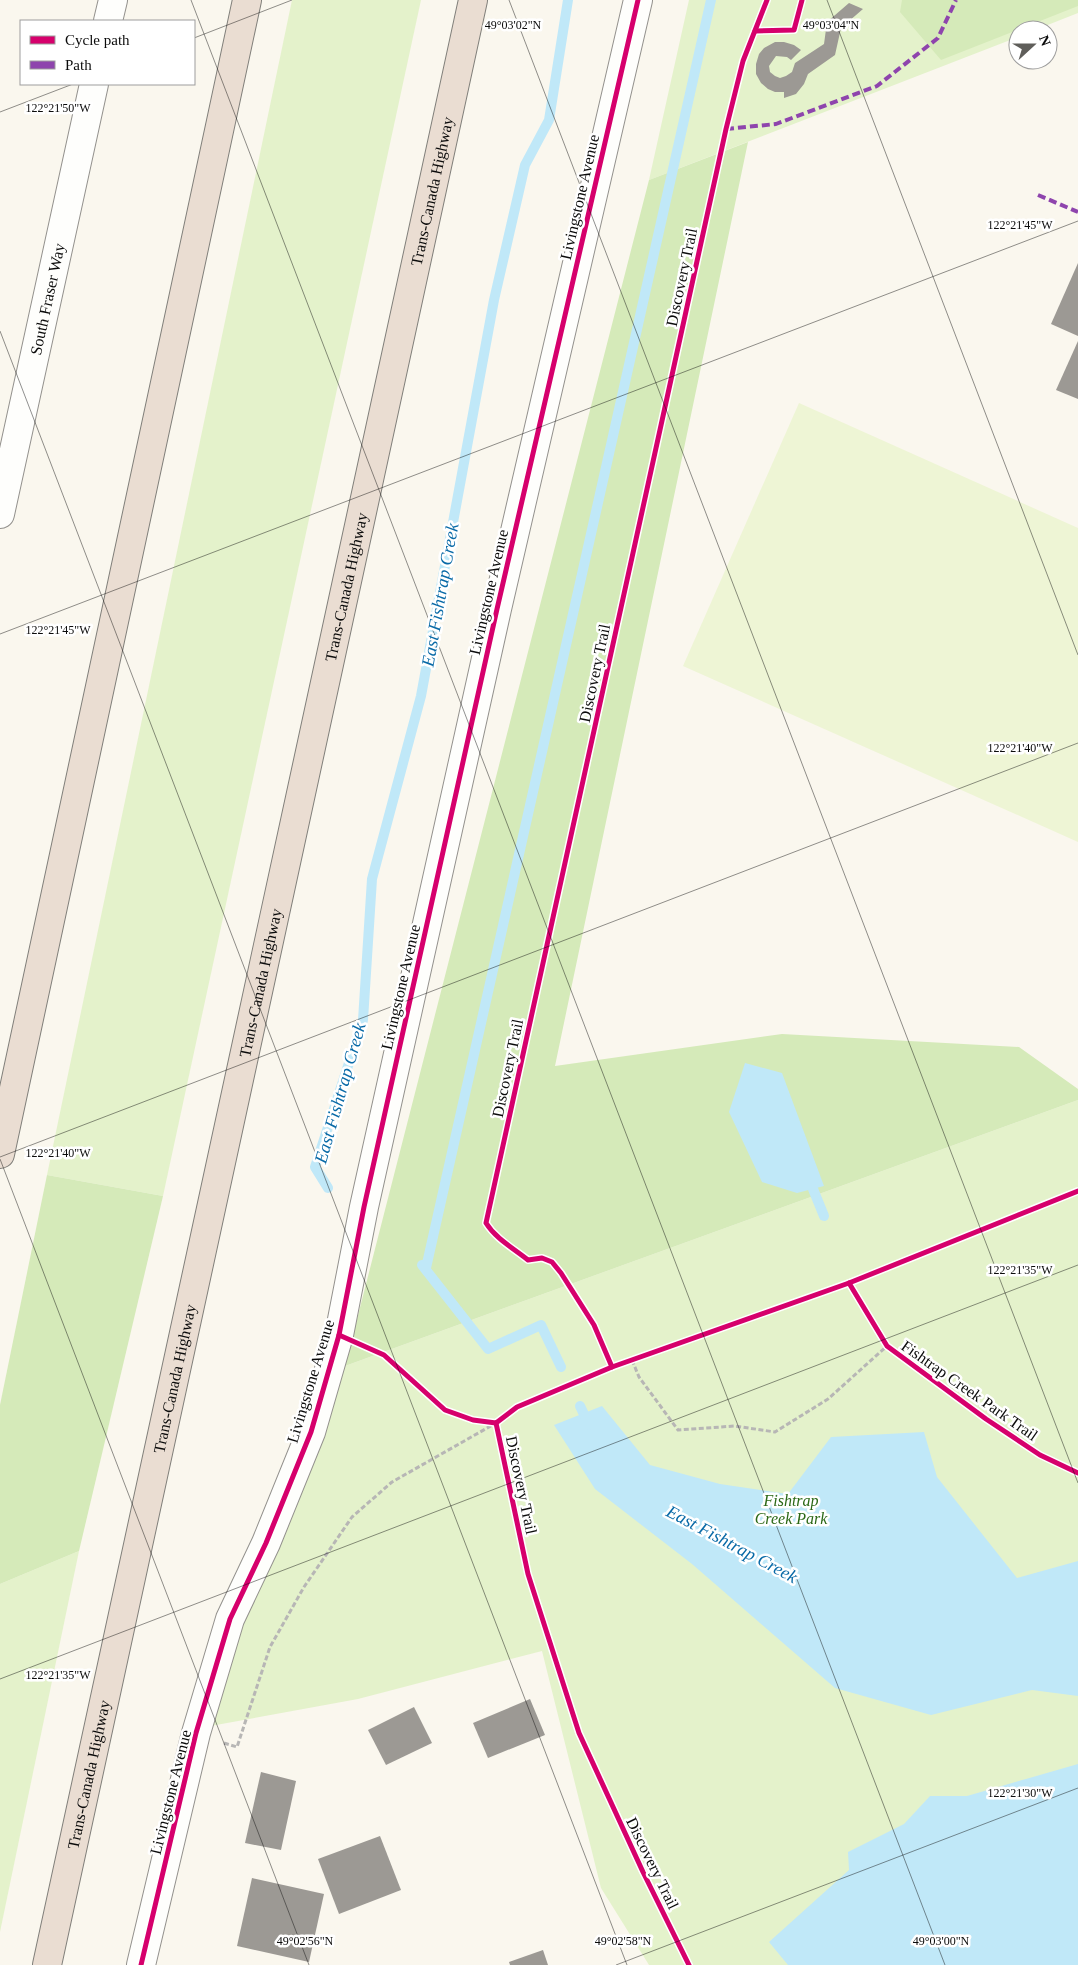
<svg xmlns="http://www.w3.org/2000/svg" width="1078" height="1965" viewBox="0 0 1078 1965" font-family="Georgia,serif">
	<rect width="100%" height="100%" fill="#faf7ee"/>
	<g fill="#e4f2cb">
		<path d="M 292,0 L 421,0 L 163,1196 L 47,1175 Z"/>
		<path d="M 689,0 L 1078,0 L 1078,13 L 1035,30 L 1018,30 L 1018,37 L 649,180 Z"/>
		<path d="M 1078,1100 L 1078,1965 L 649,1965 L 601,1888 L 542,1651 L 358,1699 L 205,1727 L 239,1620 L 319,1436 L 345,1366 Z"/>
		<path d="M 79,1551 L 0,1932 L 0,1584 Z"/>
	</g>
	<g fill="#d5eab9">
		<path d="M 902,0 L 1078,0 L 1078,6 L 941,60 L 900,12 Z"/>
		<path d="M 748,142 L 555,1066 L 782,1034 L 1019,1047 L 1078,1089 L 1078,1100 L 345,1366 L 649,180 Z"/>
		<path d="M 47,1175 L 163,1196 L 79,1551 L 0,1584 L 0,1405 Z"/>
	</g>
	<path fill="#eef5d5" d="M 799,403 L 1078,528 L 1078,842 L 683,666 Z"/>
	<g fill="#c0e8f8">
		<path d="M 745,1063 L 782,1073 L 824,1186 L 797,1193 L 762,1182 L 729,1112 Z"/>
		<path d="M 602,1406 L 650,1465 L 720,1484 L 788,1494 L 831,1437 L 924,1432 L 937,1477 L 1017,1578 L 1078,1561 L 1078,1696 L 1032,1690 L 931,1715 L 835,1688 L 692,1564 L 595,1489 L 554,1425 Z"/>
		<path d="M 1078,1764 L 1078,1965 L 788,1965 L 769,1942 L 849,1870 L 848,1852 L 904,1824 L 930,1796 L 967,1796 Z"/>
	</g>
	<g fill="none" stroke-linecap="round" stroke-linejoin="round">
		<g stroke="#c0e8f8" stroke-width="10">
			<path d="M 328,1188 L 315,1167 L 363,1020 L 372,879 L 421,696 L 494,300 L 525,165 L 549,120 L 568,0"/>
			<path d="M 813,1189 L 824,1216"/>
			<path d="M 422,1265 L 488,1349 L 541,1325 L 561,1367"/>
			<path d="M 426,1268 L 711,0"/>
			<path d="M 580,1406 L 589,1425"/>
		</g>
	</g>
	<g fill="#9c9994">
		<path d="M 849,3 L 863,9 L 841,28 L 835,55 L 808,74 L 804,84 L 796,94 L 784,98 L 784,92 L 775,92 L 768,89 L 761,83 L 756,74 L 756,64 L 759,54 L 764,48 L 775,42 L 784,42 L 794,45 L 801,50 L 791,60 L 787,57 L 776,56 L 769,66 L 770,72 L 775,76 L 780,78 L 786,76 L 792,72 L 795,63 L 824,44 L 827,22 Z"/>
		<path d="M 1078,263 L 1078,336 L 1051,324 Z"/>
		<path d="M 1078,341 L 1078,399 L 1056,390 Z"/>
		<path d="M 530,1699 L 545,1735 L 488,1758 L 473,1723 Z"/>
		<path d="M 414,1707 L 432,1743 L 386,1765 L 368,1730 Z"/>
		<path d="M 261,1772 L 296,1781 L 281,1850 L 245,1843 Z"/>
		<path d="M 380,1836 L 401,1890 L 339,1914 L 318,1859 Z"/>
		<path d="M 252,1878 L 324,1894 L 309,1962 L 237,1946 Z"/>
		<path d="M 543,1950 L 548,1965 L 510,1965 L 509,1962 Z"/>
	</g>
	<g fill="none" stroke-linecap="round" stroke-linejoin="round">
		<g stroke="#93918d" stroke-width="30">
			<g id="minor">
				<path d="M 108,21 L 113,0"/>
				<path id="s1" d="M 0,514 L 94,84"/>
				<path d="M 141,1965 L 196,1733 L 230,1619 L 266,1543 L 311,1432 L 339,1335 L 364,1207 L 497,609 L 638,0"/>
			</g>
		</g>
		<g stroke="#807f7a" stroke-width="30">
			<g id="highway">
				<path d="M 0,1154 L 247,0"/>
				<path id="s2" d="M 47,1965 L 473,0"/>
			</g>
		</g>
		<g stroke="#b7b6b5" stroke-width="3" stroke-dasharray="5 2.5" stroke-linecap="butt">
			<path d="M 632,1360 L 639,1377 L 678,1430 L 735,1426 L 775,1432 L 828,1399 L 887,1346"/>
			<path d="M 224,1743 L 237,1747 L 270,1647 L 304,1587 L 352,1517 L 392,1482 L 496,1423"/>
		</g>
		<use href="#minor" stroke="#fefefc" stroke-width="28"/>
		<use href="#highway" stroke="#eaddd2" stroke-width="28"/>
		<g stroke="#8e44ad" stroke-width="4" stroke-dasharray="8 4" stroke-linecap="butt">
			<path d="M 726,129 L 776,124 L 877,86 L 938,38 L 956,0"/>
			<path d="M 1038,195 L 1078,212"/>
		</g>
		<g stroke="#fff" stroke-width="8">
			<g id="cycleway">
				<path d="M 755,31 L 794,30 L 802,0"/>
				<path d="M 849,1283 L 887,1346 L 986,1419 L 1040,1455 L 1078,1473"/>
				<path d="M 339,1335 L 384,1355 L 445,1410 L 473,1420 L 496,1423"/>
				<path d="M 612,1367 L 594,1325 L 561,1273 L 552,1262 L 542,1258 L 528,1260 C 513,1248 496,1239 486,1223 L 726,129 L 743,61 L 767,0"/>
				<path d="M 496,1423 L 517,1407 L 612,1367 L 849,1283 L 1078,1191"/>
				<path d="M 496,1423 L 528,1574 L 579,1733 L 643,1872 L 689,1965"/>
				<path d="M 141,1965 L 196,1733 L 230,1619 L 266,1543 L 311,1432 L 339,1335 L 364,1207 L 497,609 L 638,0"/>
			</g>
		</g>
		<use href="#cycleway" stroke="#d6006c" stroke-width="5"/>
	</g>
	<path fill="none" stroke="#0b0b0b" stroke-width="1" stroke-opacity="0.45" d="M 191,0 L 945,1965M 509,0 L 1078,1483M 827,0 L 1078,655M 194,38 L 292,0M 0,112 L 73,84M 0,331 L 627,1965M 0,634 L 1078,221M 0,1157 L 1078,743M 0,1159 L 309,1965M 0,1679 L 1078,1265M 616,1965 L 1078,1788"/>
	<g text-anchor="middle" stroke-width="5" stroke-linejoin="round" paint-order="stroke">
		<g font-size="16" fill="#0b0b0b" stroke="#fff">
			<text dy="6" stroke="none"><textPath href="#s2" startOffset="1815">Trans-Canada Highway</textPath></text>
			<text transform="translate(579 197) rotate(-77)" y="6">Livingstone Avenue</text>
			<text transform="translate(681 277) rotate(-78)" y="6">Discovery Trail</text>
			<text dy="6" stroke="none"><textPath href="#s1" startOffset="220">South Fraser Way</textPath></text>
			<text dy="6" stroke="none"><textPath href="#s2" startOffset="1410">Trans-Canada Highway</textPath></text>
			<text transform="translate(488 592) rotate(-77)" y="6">Livingstone Avenue</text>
			<text transform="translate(594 673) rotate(-78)" y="6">Discovery Trail</text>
			<text dy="6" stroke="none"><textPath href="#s2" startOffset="1005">Trans-Canada Highway</textPath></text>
			<text transform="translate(400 987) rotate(-77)" y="6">Livingstone Avenue</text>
			<text transform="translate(507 1068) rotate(-78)" y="6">Discovery Trail</text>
			<text dy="6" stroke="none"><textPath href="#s2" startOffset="600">Trans-Canada Highway</textPath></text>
			<text transform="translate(310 1381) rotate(-73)" y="6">Livingstone Avenue</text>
			<text transform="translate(970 1390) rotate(35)" y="6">Fishtrap Creek Park Trail</text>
			<text transform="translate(522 1485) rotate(78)" y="6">Discovery Trail</text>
			<text dy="6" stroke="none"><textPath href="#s2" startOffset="195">Trans-Canada Highway</textPath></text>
			<text transform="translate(170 1792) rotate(-76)" y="6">Livingstone Avenue</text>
			<text transform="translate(653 1863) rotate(64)" y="6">Discovery Trail</text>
		</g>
		<g font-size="16" font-style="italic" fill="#2b6816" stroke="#fff">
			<text x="791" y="1506">Fishtrap<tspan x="791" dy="18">Creek Park</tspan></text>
		</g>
		<g font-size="18" font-style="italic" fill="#096aa7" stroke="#fff">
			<text transform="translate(440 595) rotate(-80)" y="6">East Fishtrap Creek</text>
			<text transform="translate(340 1093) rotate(-74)" y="6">East Fishtrap Creek</text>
			<text transform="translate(732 1544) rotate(28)" y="6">East Fishtrap Creek</text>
		</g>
	</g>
	<g font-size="12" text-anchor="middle" fill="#0b0b0b" stroke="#fff" stroke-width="5" stroke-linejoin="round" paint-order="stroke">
		<text x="513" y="29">49°03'02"N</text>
		<text x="831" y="29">49°03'04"N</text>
		<text x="58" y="112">122°21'50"W</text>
		<text x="1020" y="229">122°21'45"W</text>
		<text x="58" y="634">122°21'45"W</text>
		<text x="1020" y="752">122°21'40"W</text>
		<text x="58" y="1157">122°21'40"W</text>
		<text x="1020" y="1274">122°21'35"W</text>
		<text x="58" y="1679">122°21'35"W</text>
		<text x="1020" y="1797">122°21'30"W</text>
		<text x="305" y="1945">49°02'56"N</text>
		<text x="623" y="1945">49°02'58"N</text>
		<text x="941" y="1945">49°03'00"N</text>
	</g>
	<rect x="20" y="20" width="175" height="65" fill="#ffffff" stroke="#9d9d9d"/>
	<rect x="30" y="36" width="25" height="8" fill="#d6006c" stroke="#9d9d9d"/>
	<text x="65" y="45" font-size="15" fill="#0b0b0b">Cycle path</text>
	<rect x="30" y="61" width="25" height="8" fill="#8e44ad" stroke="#9d9d9d"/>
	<text x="65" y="70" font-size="15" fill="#0b0b0b">Path</text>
	<g transform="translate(1033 45) rotate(69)"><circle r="24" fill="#ffffff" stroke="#9d9d9d"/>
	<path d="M0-4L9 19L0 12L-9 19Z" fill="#5f5e5a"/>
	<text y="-8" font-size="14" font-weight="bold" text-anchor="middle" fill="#0b0b0b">N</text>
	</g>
</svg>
